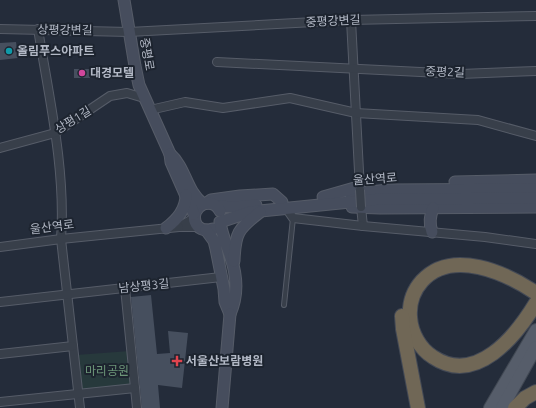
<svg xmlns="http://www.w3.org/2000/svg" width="536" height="408" viewBox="0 0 536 408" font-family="Ubuntu,'Noto Sans KR',sans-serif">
	<rect width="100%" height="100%" fill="#242c3a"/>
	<path fill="#27393c" d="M 130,351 L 133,386 L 80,391 L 76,355 Z"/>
	<g fill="#464f5e">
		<path d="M 16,42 L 18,58 L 0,60 L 0,43 Z"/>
		<rect x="74" y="69" width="16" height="9"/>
		<path d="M 151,295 L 157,354 L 170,353 L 168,331 L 188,333 L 182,388 L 158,385 L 160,408 L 142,408 L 131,297 Z"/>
	</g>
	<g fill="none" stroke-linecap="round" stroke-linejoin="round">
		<g stroke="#565c68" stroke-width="6">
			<path id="service" d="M 284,305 L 293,218"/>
		</g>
		<g stroke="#565c68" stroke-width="10">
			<g id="minor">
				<path d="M 351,20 L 360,190"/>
				<path d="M 0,29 L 129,32 L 351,20 L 536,16"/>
				<path d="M 38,29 C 49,97 66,171 61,239 L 80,408"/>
				<path d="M 217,62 L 461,74 L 536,71"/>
				<path d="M 150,110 L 185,102 L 223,108 L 290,98 L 356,113 L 478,120 L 536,136"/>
				<path d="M 0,148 L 55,133 L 110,96 L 127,93 L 144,98"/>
				<path d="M 361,207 L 363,226"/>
				<path d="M 286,208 L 293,218 L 363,226 L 485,237 L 536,244"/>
				<path d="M 194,218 L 179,227 L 200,227"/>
				<path d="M 0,247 L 61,239 L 179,227"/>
				<path d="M 125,288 L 137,408"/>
				<path d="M 0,302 L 221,277"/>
				<path d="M 0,354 L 73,346"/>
				<path d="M 0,402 L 135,388"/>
			</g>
		</g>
		<g stroke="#565c68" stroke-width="13">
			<g id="secondary">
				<path d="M 124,0 L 135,66 L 139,85 L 170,154"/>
				<path d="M 455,182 L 536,180"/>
				<path d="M 351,194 L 388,190 L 536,189"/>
				<path d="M 323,197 L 358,187"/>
				<path d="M 207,203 L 211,200 L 240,196 L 273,194 L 282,202"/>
				<path d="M 203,204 C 187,213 195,235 213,229"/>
				<path d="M 217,206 L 235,207 L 256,205"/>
				<path d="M 352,207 L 380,208 L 536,207"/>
				<path d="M 194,214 L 171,162 L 170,154 C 186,168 186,191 203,204 C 210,202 217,204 220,211"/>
				<path d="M 166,228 C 177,220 186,209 186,195"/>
				<path d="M 206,230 L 214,241 L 216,249 L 224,289 L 225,302 L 230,314 C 238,296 237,276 231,258 C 227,245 222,236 220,222 L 250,212 L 380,199 L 536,198"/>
				<path d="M 432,232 C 429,223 430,217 433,208"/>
				<path d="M 234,261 C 235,233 238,229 260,212"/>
				<path d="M 222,408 L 230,314"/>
			</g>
		</g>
		<g stroke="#414853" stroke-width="14">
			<g id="primary">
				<path d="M 490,408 L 536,330"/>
				<path d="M 502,408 L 536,347"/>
			</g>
		</g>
		<g stroke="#434955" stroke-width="16">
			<g id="motorway">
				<path d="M 536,293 C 506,273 452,248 422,281 C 413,291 409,303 410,317 C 411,333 420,349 433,357 C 476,386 516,336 536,303"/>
				<path d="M 402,316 L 403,329 L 418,408"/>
				<path d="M 515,408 L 525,398 L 536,392"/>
			</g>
		</g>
		<use href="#service" stroke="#383f4a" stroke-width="4"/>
		<use href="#minor" stroke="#383f4a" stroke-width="8"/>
		<use href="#secondary" stroke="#464d5d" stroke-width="11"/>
		<use href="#primary" stroke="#565d6a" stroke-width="12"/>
		<use href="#motorway" stroke="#706756" stroke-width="14"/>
		<g stroke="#565c68" stroke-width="10" stroke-linecap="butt">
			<path id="minor-bridge" d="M 360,190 L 361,207"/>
		</g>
		<use href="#minor-bridge" stroke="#383f4a" stroke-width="8"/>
	</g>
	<circle fill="#0f9aa8" stroke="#1d242f" stroke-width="1.5" cx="9" cy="51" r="4"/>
	<circle fill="#d1479c" stroke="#1d242f" stroke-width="1.5" cx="82" cy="73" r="4"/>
	<path fill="#e0444e" stroke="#1d242f" stroke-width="1.5" d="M175 355h4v4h4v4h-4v4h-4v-4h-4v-4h4z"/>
	<g text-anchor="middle" stroke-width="4" stroke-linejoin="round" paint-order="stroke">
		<g font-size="12" fill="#b3b9c6" stroke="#1d242f">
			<text transform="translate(333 21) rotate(-3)" y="4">중평강변길</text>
			<text transform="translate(65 30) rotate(1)" y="4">상평강변길</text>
			<text transform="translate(147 54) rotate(80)" y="4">중평로</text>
			<text transform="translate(445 72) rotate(2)" y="4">중평2길</text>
			<text transform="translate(73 120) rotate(-32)" y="4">상평1길</text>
			<text transform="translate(375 179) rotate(-4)" y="4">울산역로</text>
			<text transform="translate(52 227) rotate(-7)" y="4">울산역로</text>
			<text transform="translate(144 286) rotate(-6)" y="4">남상평3길</text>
		</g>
		<g font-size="12" font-weight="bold" fill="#b3b9c6" stroke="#1d242f" text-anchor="start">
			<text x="17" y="55">올림푸스아파트</text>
			<text x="90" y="77">대경모텔</text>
			<text x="186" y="365">서울산보람병원</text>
		</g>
		<g font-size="12" fill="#6c9578" stroke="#1d242f">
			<text x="107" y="375">마리공원</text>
		</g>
	</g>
</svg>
